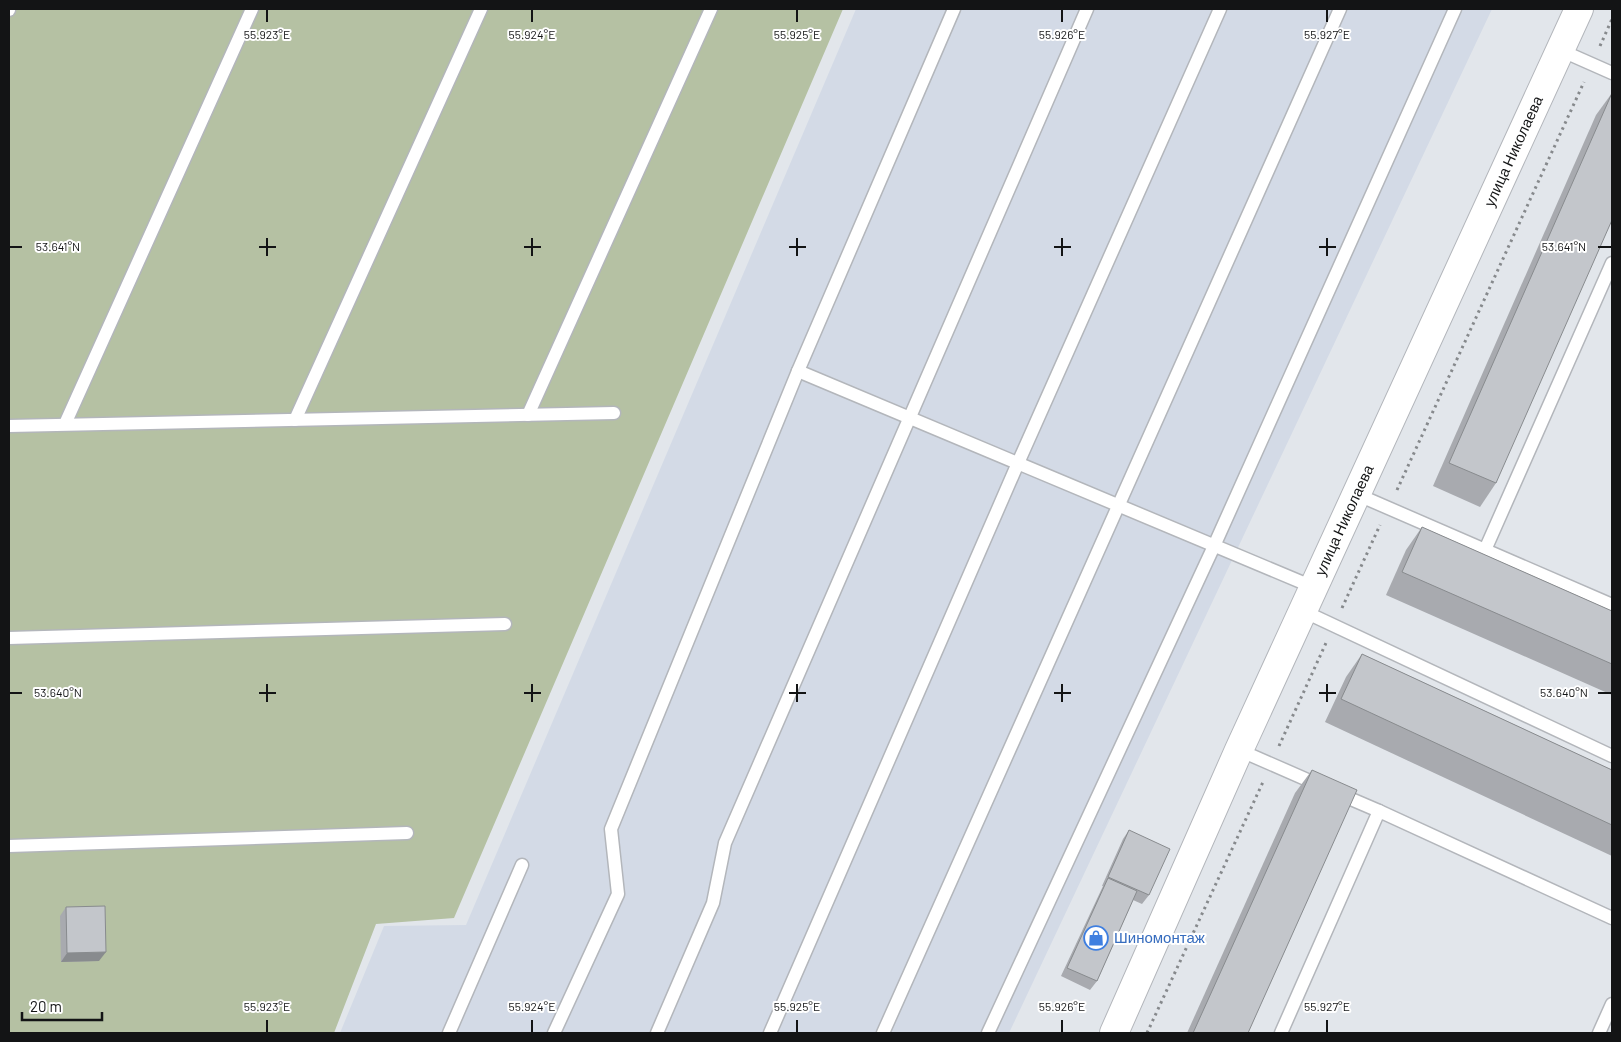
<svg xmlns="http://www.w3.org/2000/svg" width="1621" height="1042" viewBox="0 0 1621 1042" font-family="Barlow,sans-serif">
	<rect width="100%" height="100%" fill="#e2e6eb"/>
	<path fill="#d3dae6" d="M 856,9 L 1492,9 L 1009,1033 L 340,1033 L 384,926 L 466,925 Z"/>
	<path fill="#b5c1a3" d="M 9,9 L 843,9 L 454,918 L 376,924 L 334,1033 L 9,1033 Z"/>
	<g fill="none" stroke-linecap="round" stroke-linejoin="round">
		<g stroke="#b3b6bb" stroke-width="15">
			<g id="service">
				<path d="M 9,10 L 9,9"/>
				<path d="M 1560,50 L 1612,73"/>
				<path d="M 798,371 L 1313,587"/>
				<path d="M 528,415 L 711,9"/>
				<path d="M 295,420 L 481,9"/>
				<path d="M 65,424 L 252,9"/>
				<path d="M 9,426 L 614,413"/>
				<path d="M 1356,494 L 1612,605"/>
				<path d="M 1485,550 L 1612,263"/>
				<path d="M 1303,611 L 1612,756"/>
				<path d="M 9,638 L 505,624"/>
				<path d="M 1239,750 L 1319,785"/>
				<path d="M 1337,793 L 1379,811"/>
				<path d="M 9,846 L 407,833"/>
				<path d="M 449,1033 L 522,865"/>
				<path d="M 554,1033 L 618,894 L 611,829 L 798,371 L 954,9"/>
				<path d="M 657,1033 L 713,903 L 725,843 L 1087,9"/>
				<path d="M 770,1033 L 1018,463 L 1220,9"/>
				<path d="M 883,1033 L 1340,9"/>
				<path d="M 988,1033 L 1214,546 L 1455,9"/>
				<path d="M 1281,1033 L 1379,811 L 1612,918"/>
				<path d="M 1599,1033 L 1612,1004"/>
			</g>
		</g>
		<g stroke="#b3b6bb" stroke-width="30">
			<g id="secondary">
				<path id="s1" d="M 1114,1033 L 1239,750 L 1579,9"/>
			</g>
		</g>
		<g stroke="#86898c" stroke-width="3" stroke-dasharray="2.5 4" stroke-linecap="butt">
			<path d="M 1600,46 L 1612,19"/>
			<path d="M 1397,490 L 1584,82"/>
			<path d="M 1342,608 L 1380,525"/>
			<path d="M 1279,746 L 1326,643"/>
			<path d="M 1147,1033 L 1263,782"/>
		</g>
		<use href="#service" stroke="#fff" stroke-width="12"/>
		<use href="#secondary" stroke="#fff" stroke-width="28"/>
	</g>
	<g fill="#a8aaaf">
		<path d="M 1612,93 L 1496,483 L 1480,507 L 1433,486 L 1596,115 Z"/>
		<path d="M 1422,527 L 1612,611 L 1612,695 L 1386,595 L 1406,550 Z"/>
		<path d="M 1362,654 L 1612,770 L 1612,856 L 1325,722 L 1346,677 Z"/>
		<path d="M 1312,770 L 1248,1033 L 1187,1033 L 1295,793 Z"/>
		<path d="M 1129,830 L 1149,895 L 1142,904 L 1133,900 L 1097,981 L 1090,990 L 1061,976 L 1103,886 L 1102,886 L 1123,839 Z"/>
		<path d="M 66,907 L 99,961 L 61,962 L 60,916 Z"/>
	</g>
	<path fill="#888b8e" d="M 106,952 L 99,961 L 61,962 L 67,953 Z"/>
	<g fill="#c3c6cb" stroke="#888b8e">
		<path d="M 1612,93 L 1612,220 L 1496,483 L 1449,463 Z"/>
		<path d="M 1422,527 L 1612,611 L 1612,664 L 1402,572 Z"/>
		<path d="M 1362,654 L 1612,770 L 1612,825 L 1341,699 Z"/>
		<path d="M 1312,770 L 1357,790 L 1248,1033 L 1193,1033 Z"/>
		<path d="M 1129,830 L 1170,849 L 1149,895 L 1108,877 Z"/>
		<path d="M 1108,878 L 1137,891 L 1097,981 L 1067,968 Z"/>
		<path d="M 105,906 L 106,952 L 67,953 L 66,907 Z"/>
	</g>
	<path fill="none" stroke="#131415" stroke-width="2" d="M 267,10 L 267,22M 532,10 L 532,22M 797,10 L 797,22M 1062,10 L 1062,22M 1327,10 L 1327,22M 267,238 L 267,256M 532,238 L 532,256M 797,238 L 797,256M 1062,238 L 1062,256M 1327,238 L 1327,256M 10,247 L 22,247M 259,247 L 276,247M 524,247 L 541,247M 789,247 L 806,247M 1054,247 L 1071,247M 1319,247 L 1336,247M 1598,247 L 1611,247M 267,684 L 267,702M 532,684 L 532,702M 797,684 L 797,702M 1062,684 L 1062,702M 1327,684 L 1327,702M 10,693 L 22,693M 259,693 L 276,693M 524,693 L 541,693M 789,693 L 806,693M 1054,693 L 1071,693M 1319,693 L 1336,693M 1598,693 L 1611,693M 267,1020 L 267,1032M 532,1020 L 532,1032M 797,1020 L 797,1032M 1062,1020 L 1062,1032M 1327,1020 L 1327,1032"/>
	<defs>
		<g id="shop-ring" transform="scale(1.25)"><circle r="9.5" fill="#fff" stroke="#3f7fe0" stroke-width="1.5"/><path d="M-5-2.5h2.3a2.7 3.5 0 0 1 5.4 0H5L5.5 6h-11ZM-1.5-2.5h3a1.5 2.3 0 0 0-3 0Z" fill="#3f7fe0"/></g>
	</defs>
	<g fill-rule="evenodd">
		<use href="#shop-ring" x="1096" y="938"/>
	</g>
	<g text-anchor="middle" stroke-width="4" stroke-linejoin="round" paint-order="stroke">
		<g font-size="15" fill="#131415" stroke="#fff">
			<text dy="5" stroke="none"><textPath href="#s1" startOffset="968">улица Николаева</textPath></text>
			<text dy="5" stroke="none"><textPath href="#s1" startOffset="562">улица Николаева</textPath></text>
		</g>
		<g font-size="15" fill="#366cbe" stroke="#fff" text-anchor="start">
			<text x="1114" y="943">Шиномонтаж</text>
		</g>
	</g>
	<g font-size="12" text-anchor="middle" fill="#131415" stroke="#fff" stroke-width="4" stroke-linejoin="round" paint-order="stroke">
		<text x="267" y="39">55.923°E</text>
		<text x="532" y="39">55.924°E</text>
		<text x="797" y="39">55.925°E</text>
		<text x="1062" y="39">55.926°E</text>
		<text x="1327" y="39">55.927°E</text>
		<text x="58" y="251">53.641°N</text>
		<text x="1564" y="251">53.641°N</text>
		<text x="58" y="697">53.640°N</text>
		<text x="1564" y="697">53.640°N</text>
		<text x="267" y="1011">55.923°E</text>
		<text x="532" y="1011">55.924°E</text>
		<text x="797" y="1011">55.925°E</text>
		<text x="1062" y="1011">55.926°E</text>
		<text x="1327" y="1011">55.927°E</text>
	</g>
	<rect width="1621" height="1042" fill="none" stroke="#131415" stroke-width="20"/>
	<path d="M22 1012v8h80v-8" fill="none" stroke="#131415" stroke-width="2.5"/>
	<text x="30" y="1012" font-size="15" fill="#131415" stroke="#ffffff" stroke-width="4" paint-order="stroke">20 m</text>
</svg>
